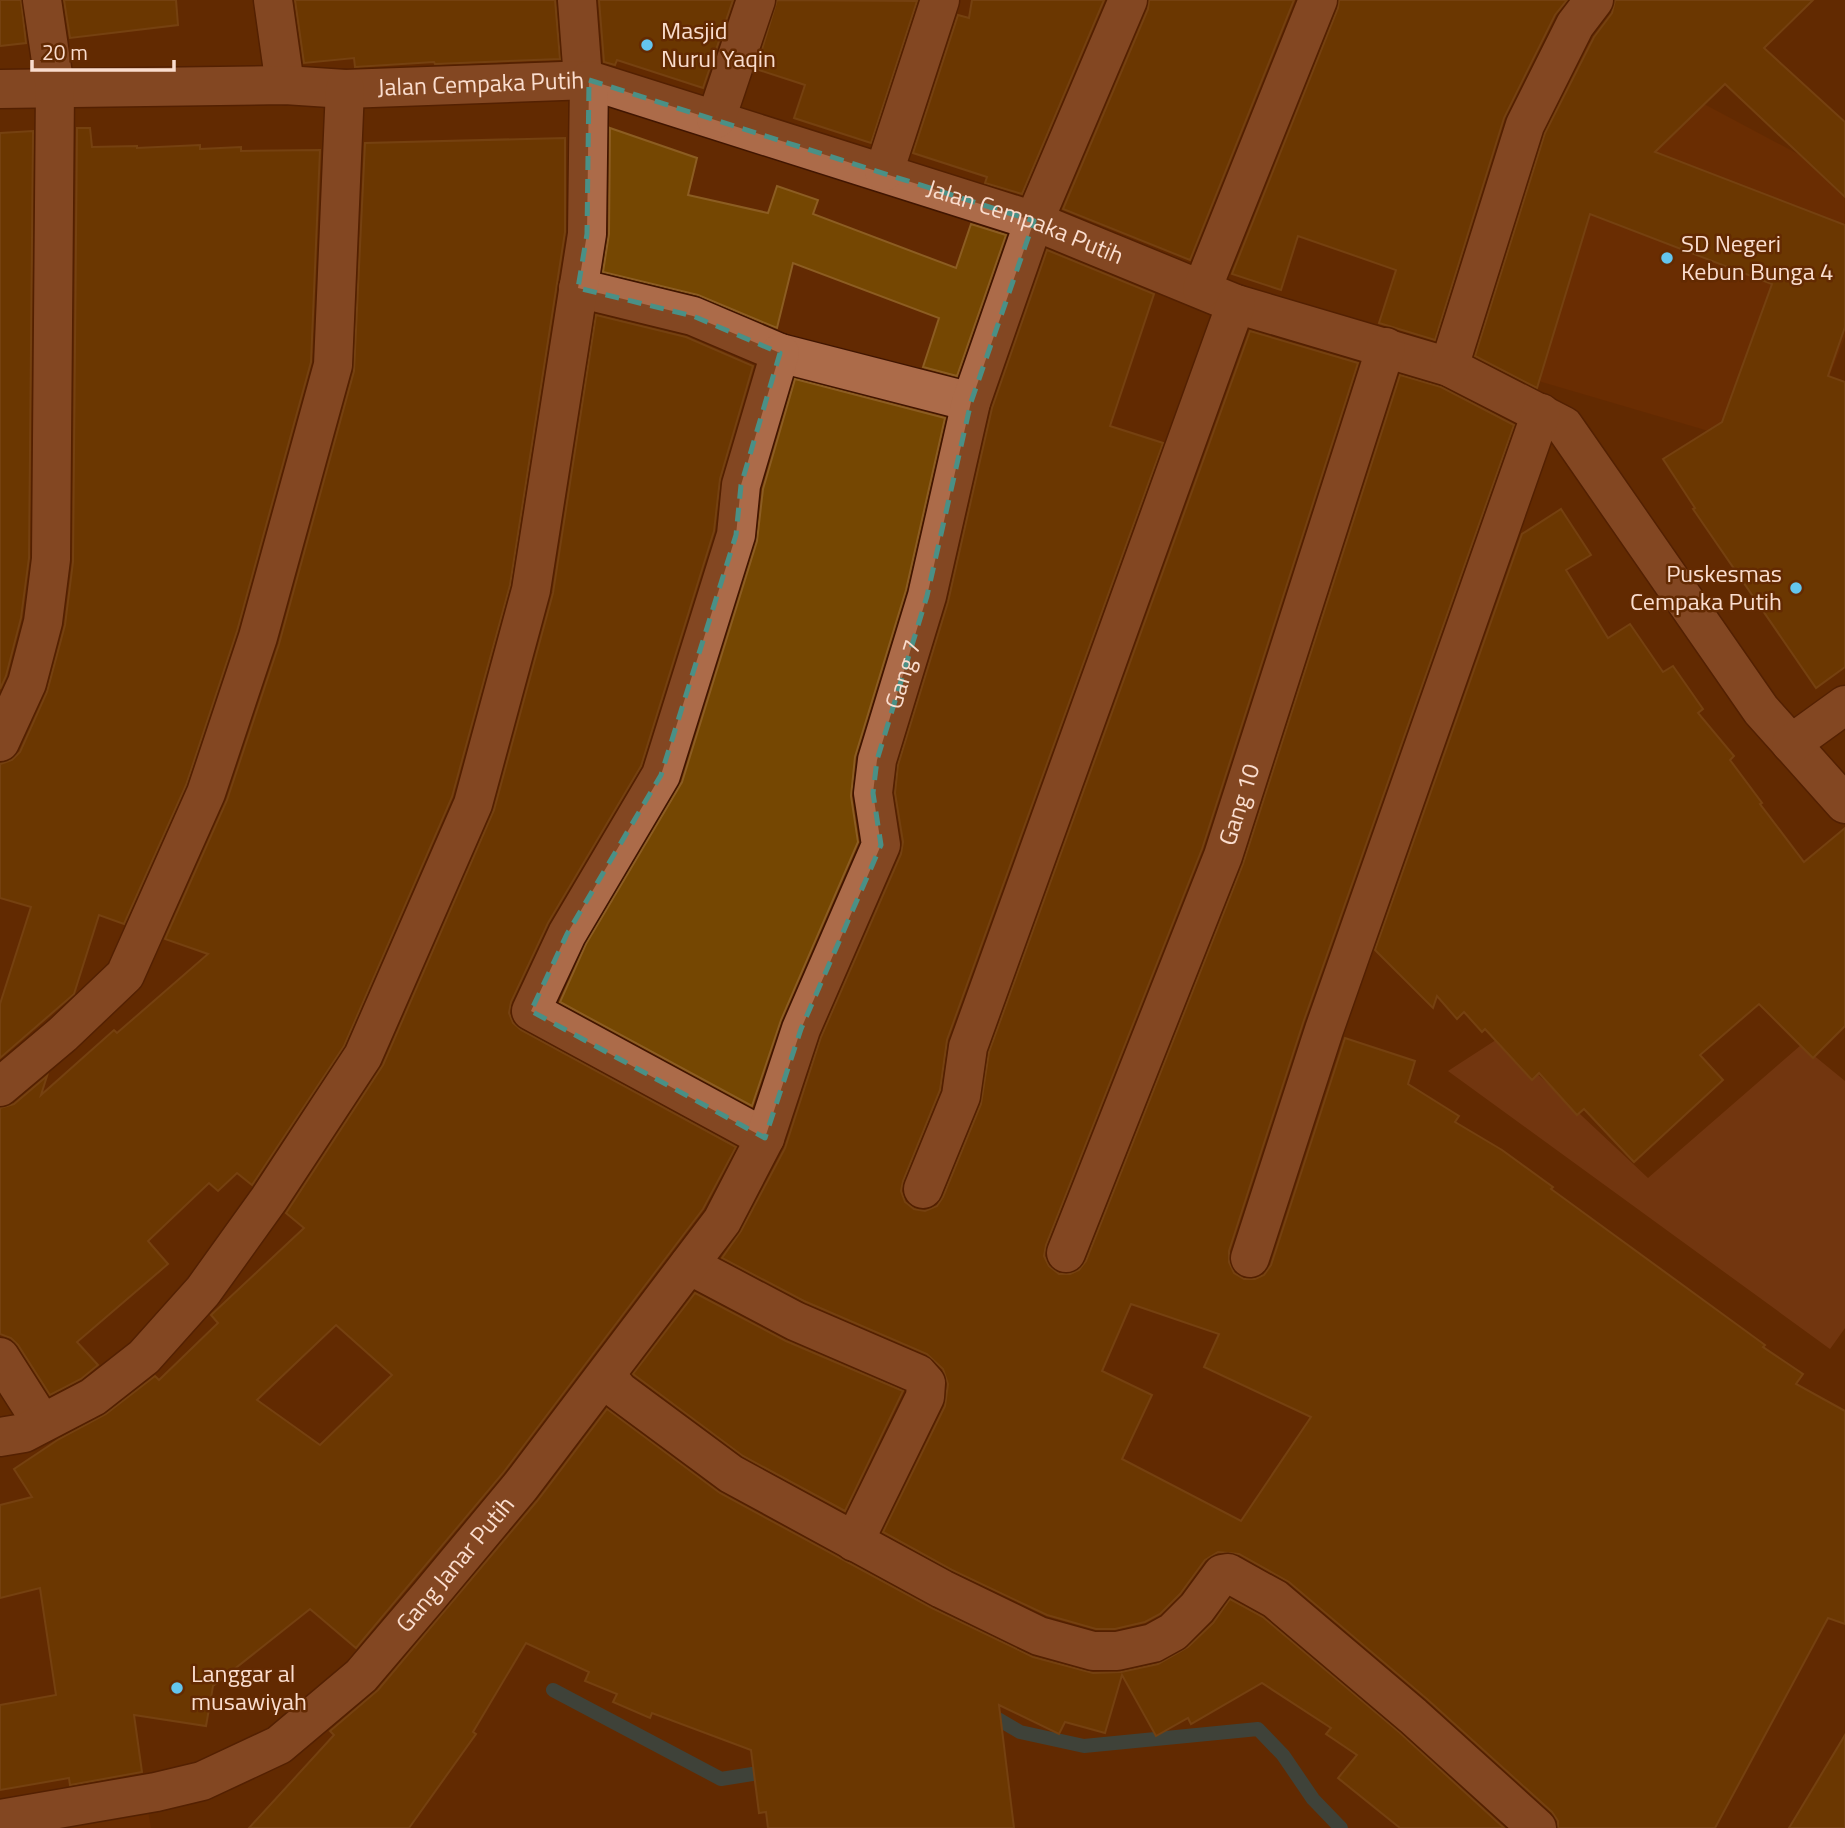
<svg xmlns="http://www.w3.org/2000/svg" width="1845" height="1828" viewBox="0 0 1845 1828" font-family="'Titillium Web',sans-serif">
	<rect width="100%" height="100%" fill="#632a02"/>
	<g fill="#733103">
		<path d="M 1584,40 L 1845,179 L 1845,337 L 1797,457 L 1460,358 L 1537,96 Z"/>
		<path d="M 148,1811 L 151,1828 L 41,1828 Z"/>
	</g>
	<path fill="#864620" d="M 1499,1038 L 1648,1178 L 1801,1045 L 1845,1081 L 1845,1328 L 1830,1349 L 1448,1071 Z"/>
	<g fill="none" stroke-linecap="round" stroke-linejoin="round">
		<g stroke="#14617c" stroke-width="14">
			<path d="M 553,1690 L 721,1779 L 771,1771"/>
			<path d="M 986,1712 L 1020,1732 L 1084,1746 L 1258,1729 L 1283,1755 L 1313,1799 L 1341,1828"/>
		</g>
	</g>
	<g fill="#754702" stroke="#8c5d22" stroke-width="2" fill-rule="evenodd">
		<path d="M 0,0 L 21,0 L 26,43 L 0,46 Z"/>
		<path d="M 64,0 L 176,0 L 178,25 L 70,38 Z"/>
		<path d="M 295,0 L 555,0 L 560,59 L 435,64 L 434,62 L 355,67 L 354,58 L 304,63 Z"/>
		<path d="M 599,0 L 733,0 L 703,88 L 617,60 L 615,65 L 604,62 Z"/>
		<path d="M 777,0 L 917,1 L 871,143 L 794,118 L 805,85 L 756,69 Z"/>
		<path d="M 972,0 L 1104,0 L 1022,194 L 985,183 L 987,177 L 913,153 L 958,15 L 969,18 Z"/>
		<path d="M 1149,0 L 1294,0 L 1190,260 L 1063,209 L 1148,9 Z"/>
		<path d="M 1339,0 L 1567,0 L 1555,15 L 1504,118 L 1435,340 L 1379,323 L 1396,270 L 1298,236 L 1281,290 L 1232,274 L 1338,8 Z"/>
		<path d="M 1615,0 L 1813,0 L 1764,48 L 1845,122 L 1845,197 L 1725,84 L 1655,152 L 1845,225 L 1845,327 L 1828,376 L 1845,382 L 1845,667 L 1816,688 L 1693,509 L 1695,508 L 1663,459 L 1722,422 L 1772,284 L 1590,214 L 1537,388 L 1475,356 L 1545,133 L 1594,37 L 1612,13 Z"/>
		<path d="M 77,128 L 90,128 L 92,147 L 137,146 L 137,148 L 200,145 L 200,149 L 241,147 L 241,151 L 320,150 L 311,362 L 237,631 L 186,785 L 124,924 L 99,915 L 74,994 L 0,1058 L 0,1004 L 31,907 L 0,898 L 0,764 L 12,760 L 20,752 L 47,692 L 65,625 L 73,562 Z"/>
		<path d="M 610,128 L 697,158 L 688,195 L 768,213 L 777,186 L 818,200 L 813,214 L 956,268 L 971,224 L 1006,235 L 957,376 L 923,367 L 939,318 L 793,263 L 777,328 L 698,295 L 603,272 L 609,234 Z"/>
		<path d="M 33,131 L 29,558 L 21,618 L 6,676 L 0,689 L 0,133 Z"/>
		<path d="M 565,138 L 565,232 L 510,585 L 452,797 L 344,1046 L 252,1185 L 237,1173 L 218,1191 L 209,1183 L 148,1241 L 168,1264 L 77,1342 L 98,1365 L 81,1379 L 50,1395 L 18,1345 L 11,1338 L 0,1334 L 0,1108 L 14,1104 L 47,1076 L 41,1095 L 114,1030 L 117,1033 L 208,954 L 165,939 L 227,800 L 279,644 L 354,371 L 365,143 Z"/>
		<path d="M 1047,250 L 1154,294 L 1110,426 L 1163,443 L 947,1040 L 940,1090 L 903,1181 L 901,1191 L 905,1202 L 914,1209 L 925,1211 L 937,1206 L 943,1197 L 981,1104 L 989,1052 L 1250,331 L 1358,363 L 1202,849 L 1046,1245 L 1044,1256 L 1049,1266 L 1059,1274 L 1070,1274 L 1079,1270 L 1086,1261 L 1243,864 L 1400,375 L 1441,387 L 1514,425 L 1303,1023 L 1229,1251 L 1229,1262 L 1234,1273 L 1244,1279 L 1255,1279 L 1264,1275 L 1271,1265 L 1345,1038 L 1415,1061 L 1408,1084 L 1459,1116 L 1455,1122 L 1502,1150 L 1553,1187 L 1551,1189 L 1765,1345 L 1763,1347 L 1803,1374 L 1796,1384 L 1845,1411 L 1845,1624 L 1828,1618 L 1715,1828 L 1558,1828 L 1558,1821 L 1552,1812 L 1427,1699 L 1289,1582 L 1239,1554 L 1218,1552 L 1205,1560 L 1180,1594 L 1160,1614 L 1145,1622 L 1115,1629 L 1096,1629 L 1047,1615 L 952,1570 L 883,1532 L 945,1406 L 948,1384 L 943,1369 L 927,1354 L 804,1301 L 722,1258 L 741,1231 L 785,1148 L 821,1037 L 901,854 L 903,842 L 895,793 L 898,765 L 948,602 L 992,408 ZM 1131,1304 L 1219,1334 L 1204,1367 L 1311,1417 L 1241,1521 L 1122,1459 L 1152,1395 L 1102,1371 Z"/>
		<path d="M 596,315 L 686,337 L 753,366 L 720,479 L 714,531 L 641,766 L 548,923 L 511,1002 L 509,1013 L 513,1023 L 521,1030 L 736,1147 L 703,1209 L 503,1473 L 356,1648 L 310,1609 L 213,1686 L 206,1726 L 134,1715 L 142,1772 L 70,1785 L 69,1778 L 0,1790 L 0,1705 L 56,1695 L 40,1588 L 0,1598 L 0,1505 L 32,1497 L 14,1469 L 59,1439 L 106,1414 L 155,1376 L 159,1380 L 218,1323 L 211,1315 L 304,1228 L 286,1213 L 383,1065 L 494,810 L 553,593 ZM 336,1325 L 392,1375 L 320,1445 L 257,1400 Z"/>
		<path d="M 795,379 L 945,418 L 906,590 L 855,757 L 851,796 L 858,842 L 781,1020 L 752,1106 L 560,1002 L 586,944 L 682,782 L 757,541 L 763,489 Z"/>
		<path d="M 1561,509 L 1591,555 L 1566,570 L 1608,638 L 1630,624 L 1663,672 L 1673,666 L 1703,709 L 1698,713 L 1734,756 L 1730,760 L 1762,803 L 1760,804 L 1804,862 L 1845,828 L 1845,1026 L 1813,1058 L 1759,1004 L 1700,1055 L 1723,1080 L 1634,1162 L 1584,1109 L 1577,1115 L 1539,1073 L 1532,1080 L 1485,1029 L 1482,1032 L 1464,1012 L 1457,1019 L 1437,996 L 1433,1008 L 1375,950 L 1522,534 Z"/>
		<path d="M 695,1293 L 786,1341 L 903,1391 L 845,1511 L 743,1456 L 633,1374 Z"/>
		<path d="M 607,1409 L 720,1493 L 932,1608 L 1033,1657 L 1093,1673 L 1121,1672 L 1158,1664 L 1188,1647 L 1213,1623 L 1230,1599 L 1263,1617 L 1399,1732 L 1504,1828 L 1400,1828 L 1338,1778 L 1357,1755 L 1326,1734 L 1331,1728 L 1262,1683 L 1191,1724 L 1188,1718 L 1156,1736 L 1122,1675 L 1105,1733 L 1065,1722 L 1059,1734 L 999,1705 L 1014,1828 L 768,1828 L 766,1812 L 759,1813 L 751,1750 L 652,1713 L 650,1718 L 613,1702 L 617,1694 L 585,1681 L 589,1672 L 526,1643 L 473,1732 L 476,1734 L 409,1828 L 249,1828 L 334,1735 L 330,1731 L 378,1690 L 537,1501 Z"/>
		<path d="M 1845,1735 L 1845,1828 L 1789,1828 Z"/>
	</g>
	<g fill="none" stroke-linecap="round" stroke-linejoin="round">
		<g stroke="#401500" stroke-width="41">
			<g id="minor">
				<path d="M 273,0 L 285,85"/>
				<path d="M 577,0 L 583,79 L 589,80"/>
				<path id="s1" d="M 0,89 L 285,85 L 345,89 L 589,80 L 1034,221 L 1236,304 L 1449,367 L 1564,426 L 1761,710 L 1845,804"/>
				<path d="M 716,119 L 756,0"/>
				<path d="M 884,172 L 940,0"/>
				<path d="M 578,288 L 693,316 L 780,353 L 971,402"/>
				<path d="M 1202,289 L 1318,0"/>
				<path d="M 1449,367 L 1525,125 L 1575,25 L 1594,0"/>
				<path d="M 0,742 L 27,683 L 43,622 L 51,559 L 55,88 L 42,0"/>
				<path d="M 1791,744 L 1845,705"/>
				<path d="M 0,1087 L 63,1034 L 125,975 L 206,793 L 258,637 L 333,365 L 345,89"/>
				<path d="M 765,1138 L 531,1011 L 567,934 L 661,775 L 736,535 L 741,485 L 780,353"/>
				<path d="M 923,1189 L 961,1096 L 968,1047 L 1236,304"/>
				<path id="s2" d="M 1066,1253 L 1223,856 L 1386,347"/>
				<path d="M 1250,1258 L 1324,1030 L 1541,413"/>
				<path d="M 689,1265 L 795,1321 L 918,1374 L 926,1383 L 925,1397 L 854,1542"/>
				<path d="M 0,1357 L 42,1423"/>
				<path d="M 606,1375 L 619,1391 L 731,1474 L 942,1589 L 1039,1636 L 1093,1651 L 1117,1651 L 1153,1643 L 1173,1632 L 1197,1608 L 1222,1574 L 1228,1573 L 1275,1599 L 1413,1716 L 1537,1828"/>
				<path d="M 0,1437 L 24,1433 L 93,1397 L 144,1357 L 203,1291 L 269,1199 L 363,1056 L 473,804 L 531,590 L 587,234 L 589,80"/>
				<path id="s3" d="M 0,1819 L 156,1792 L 202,1781 L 279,1745 L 361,1676 L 430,1595 L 520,1487 L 722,1221 L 765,1138 L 801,1029 L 881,845 L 873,793 L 877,760 L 927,596 L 971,402 L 1034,221 L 1128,0"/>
			</g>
		</g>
		<use href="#minor" stroke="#ac6b49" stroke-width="38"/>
	</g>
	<path d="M0 0H1845V1828H0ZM 589,80 L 1034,221 L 971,402 L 927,596 L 877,760 L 873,793 L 881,845 L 801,1029 L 765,1138 L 531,1011 L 567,934 L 661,775 L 736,535 L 741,485 L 780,353 L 693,316 L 578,288 L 587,234 Z" fill="#632a02" fill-opacity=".55" fill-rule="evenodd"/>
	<path fill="none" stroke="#4a9086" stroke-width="5" stroke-dasharray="14 9" stroke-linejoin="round" d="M 589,80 L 1034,221 L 971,402 L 927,596 L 877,760 L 873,793 L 881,845 L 801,1029 L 765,1138 L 531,1011 L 567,934 L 661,775 L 736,535 L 741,485 L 780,353 L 693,316 L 578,288 L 587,234 Z"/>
	<g fill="#64c5ee" stroke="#632a02" stroke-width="2.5">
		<circle cx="647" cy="45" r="7"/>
		<circle cx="1667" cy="258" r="7"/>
		<circle cx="1796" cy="588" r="7"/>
		<circle cx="177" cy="1688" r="7"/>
	</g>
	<g text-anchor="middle" stroke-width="5" stroke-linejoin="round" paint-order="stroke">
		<g font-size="24" fill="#faddce" stroke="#632a02" text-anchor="start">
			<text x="661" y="39">Masjid<tspan x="661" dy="28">Nurul Yaqin</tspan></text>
			<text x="1681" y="252">SD Negeri<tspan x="1681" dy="28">Kebun Bunga 4</tspan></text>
			<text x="1782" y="582" text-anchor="end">Puskesmas<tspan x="1782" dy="28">Cempaka Putih</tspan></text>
			<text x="191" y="1682">Langgar al<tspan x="191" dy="28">musawiyah</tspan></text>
		</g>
		<g font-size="24" fill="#faddce" stroke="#632a02">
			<text dy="8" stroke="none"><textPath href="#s1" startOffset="481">Jalan Cempaka Putih</textPath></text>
			<text dy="8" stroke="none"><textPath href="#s1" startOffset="1048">Jalan Cempaka Putih</textPath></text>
			<text dy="8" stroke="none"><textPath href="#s3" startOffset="1563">Gang 7</textPath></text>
			<text dy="8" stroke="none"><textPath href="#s2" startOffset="481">Gang 10</textPath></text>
			<text dy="8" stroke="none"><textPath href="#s3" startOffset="544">Gang Janar Putih</textPath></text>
		</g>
	</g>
	<path d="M32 60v10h142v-10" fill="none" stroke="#faddce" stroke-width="3.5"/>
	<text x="42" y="60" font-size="21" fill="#faddce" stroke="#632a02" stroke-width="5" paint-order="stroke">20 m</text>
</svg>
